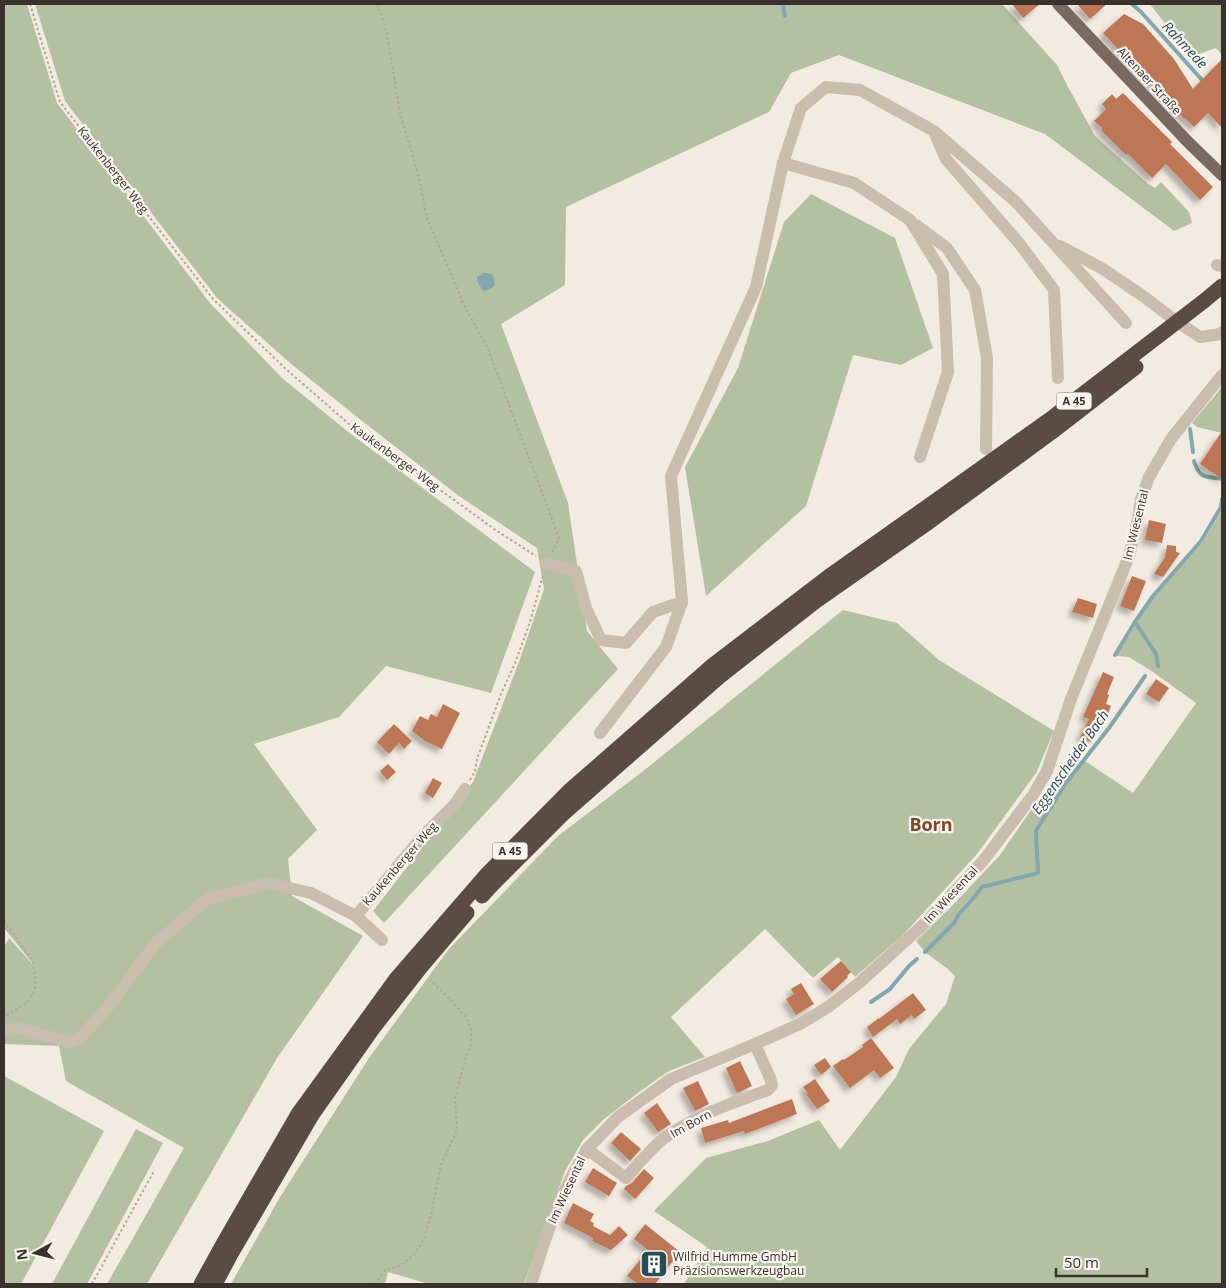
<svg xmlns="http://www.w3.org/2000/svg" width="1226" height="1288" viewBox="0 0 1226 1288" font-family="'Open Sans',sans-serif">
	<defs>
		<filter id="shadow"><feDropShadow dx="-4.5" dy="4.5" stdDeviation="2.5" flood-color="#0004"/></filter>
	</defs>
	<rect width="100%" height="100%" fill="#f2ebe1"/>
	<g fill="#b3c0a2">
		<path d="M 4,4 L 27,4 L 57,103 L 210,303 L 282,378 L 347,431 L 448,507 L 535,572 L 491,693 L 386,666 L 339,717 L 254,744 L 317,830 L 288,859 L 292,896 L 363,936 L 277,1058 L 147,1284 L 107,1284 L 184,1148 L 66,1081 L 59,1046 L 4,1044 L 4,947 L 9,938 L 37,969 L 4,928 Z"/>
		<path d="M 35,4 L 1002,4 L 1057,65 L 1067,85 L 1095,136 L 1148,184 L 1155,188 L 1161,182 L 1189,212 L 1192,223 L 1174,231 L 1045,134 L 839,55 L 791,73 L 769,112 L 566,207 L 565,285 L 501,324 L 568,503 L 587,631 L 618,669 L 384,923 L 373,911 L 473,782 L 520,659 L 544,589 L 537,548 L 459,496 L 357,417 L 290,363 L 217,298 L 65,101 Z"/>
		<path d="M 1150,4 L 1222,4 L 1222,55 L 1216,48 L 1191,57 Z"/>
		<path d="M 811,194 L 895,238 L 933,348 L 901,365 L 853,355 L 806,506 L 706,596 L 685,467 L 738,368 L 784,222 Z"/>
		<path d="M 1222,387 L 1222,433 L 1197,427 L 1192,423 Z"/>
		<path d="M 1222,510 L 1222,1284 L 684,1284 L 707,1247 L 654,1211 L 706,1158 L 768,1141 L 819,1120 L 840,1150 L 896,1077 L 909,1049 L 946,1004 L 955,976 L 949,970 L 925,952 L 955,923 L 960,914 L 982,888 L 1039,874 L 1038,832 L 1066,784 L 1085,761 L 1133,793 L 1196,703 L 1153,672 L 1129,657 L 1116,656 L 1154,596 L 1203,542 Z"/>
		<path d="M 843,610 L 897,623 L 939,660 L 1054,731 L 1036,773 L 977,854 L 903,935 L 855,977 L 838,957 L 813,978 L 765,929 L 671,1017 L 705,1057 L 669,1071 L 639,1092 L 603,1120 L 583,1140 L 565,1171 L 524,1284 L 429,1284 L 388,1272 L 385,1284 L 231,1284 L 280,1197 L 369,1058 L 448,950 L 558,836 L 647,768 Z"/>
		<path d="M 1038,800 L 1049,808 L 1035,831 L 1037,873 L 981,886 L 958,913 L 954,923 L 924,951 L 916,941 L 950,908 L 1000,855 Z"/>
		<path d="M 4,1076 L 104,1131 L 21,1284 L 4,1284 Z"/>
		<path d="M 136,1129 L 163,1143 L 87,1284 L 52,1284 Z"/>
	</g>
	<path fill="#82a7ad" d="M 483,273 L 488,273 L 493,275 L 495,285 C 492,289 488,290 483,291 L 477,281 L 477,277 Z"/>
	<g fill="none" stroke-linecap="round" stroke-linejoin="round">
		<g stroke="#82a7ad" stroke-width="4">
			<path d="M 783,4 L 785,16"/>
			<path d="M 1132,4 L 1142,13 L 1202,80"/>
			<path d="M 1190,429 L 1193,452"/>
			<path d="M 1194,461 C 1200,480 1206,476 1222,479"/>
			<path d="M 1115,655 L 1135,622"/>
			<path d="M 1158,666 L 1156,654 L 1135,622 L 1153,596 L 1201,541 L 1221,507 L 1222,499"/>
			<path d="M 925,952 L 954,923 L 959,914 L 970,902 L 982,887 L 1038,873 L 1036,831 L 1065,784 L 1109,728 L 1145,676"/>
			<path d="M 871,1002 L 890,989 L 909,966 L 917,959"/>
		</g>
	</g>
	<g fill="#bd7754" filter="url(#shadow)">
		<path d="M 1012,4 L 1040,4 L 1023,18 Z"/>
		<path d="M 1077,4 L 1107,4 L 1090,19 Z"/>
		<path d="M 1124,14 L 1143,24 L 1174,59 L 1193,89 L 1222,59 L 1222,128 L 1208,113 L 1194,127 L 1185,118 L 1184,119 L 1103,33 Z"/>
		<path d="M 1123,93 L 1172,142 L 1170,144 L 1213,187 L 1200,200 L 1166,164 L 1152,178 L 1128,154 L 1126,155 L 1102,131 L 1102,128 L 1094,121 L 1106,109 L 1102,104 L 1112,94 L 1116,99 Z"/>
		<path d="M 1222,431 L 1222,479 L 1200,464 Z"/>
		<path d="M 1149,520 L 1166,524 L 1162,543 L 1145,540 Z"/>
		<path d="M 1167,545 L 1176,546 L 1176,552 L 1180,553 L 1163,577 L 1154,574 L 1165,557 Z"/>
		<path d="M 1132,576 L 1146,581 L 1134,611 L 1120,606 Z"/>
		<path d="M 1078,598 L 1097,604 L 1093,618 L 1072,612 Z"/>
		<path d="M 1103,672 L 1114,677 L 1107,694 L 1109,695 L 1106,704 L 1111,706 L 1108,714 L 1105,713 L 1091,742 L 1080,737 L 1089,719 L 1083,717 Z"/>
		<path d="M 1156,679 L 1169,688 L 1159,702 L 1146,694 Z"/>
		<path d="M 443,704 L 460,713 L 442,749 L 425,741 L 412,731 L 420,716 L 428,720 L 431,714 L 437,717 Z"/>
		<path d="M 394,724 L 412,741 L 404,749 L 399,743 L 389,754 L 377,742 Z"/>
		<path d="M 388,764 L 396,772 L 387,780 L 380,771 Z"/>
		<path d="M 433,778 L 442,783 L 433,798 L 425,793 Z"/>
		<path d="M 841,961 L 851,972 L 847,976 L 848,977 L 832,992 L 820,979 Z"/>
		<path d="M 801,983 L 814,1004 L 796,1015 L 786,999 L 794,994 L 791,989 Z"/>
		<path d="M 913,993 L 926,1010 L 914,1019 L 912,1015 L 900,1024 L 897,1019 L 873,1037 L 867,1027 L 879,1018 L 879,1019 Z"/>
		<path d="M 871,1038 L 894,1068 L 880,1078 L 874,1070 L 850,1088 L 833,1066 L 843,1059 L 844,1060 L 863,1047 L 862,1045 Z"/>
		<path d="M 825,1058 L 831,1067 L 821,1075 L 814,1065 Z"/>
		<path d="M 740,1061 L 752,1086 L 737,1093 L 726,1068 Z"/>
		<path d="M 815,1079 L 830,1101 L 817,1109 L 806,1094 L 808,1093 L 803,1087 Z"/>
		<path d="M 698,1081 L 709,1104 L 695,1111 L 683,1088 Z"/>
		<path d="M 792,1099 L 797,1114 L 745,1134 L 744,1131 L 705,1143 L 701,1128 L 728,1120 L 729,1123 Z"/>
		<path d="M 657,1103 L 671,1124 L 658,1132 L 644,1113 Z"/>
		<path d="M 621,1132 L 641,1149 L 630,1161 L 611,1143 Z"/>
		<path d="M 593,1168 L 617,1183 L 609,1196 L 585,1182 Z"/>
		<path d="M 644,1169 L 654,1178 L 635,1199 L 624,1189 L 626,1186 L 632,1183 Z"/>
		<path d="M 573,1203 L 594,1214 L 590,1221 L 594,1223 L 593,1226 L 610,1235 L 619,1226 L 628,1235 L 611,1250 L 592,1241 L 593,1238 L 564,1223 Z"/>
		<path d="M 645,1224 L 680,1252 L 655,1284 L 638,1284 L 627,1276 L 648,1250 L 634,1239 Z"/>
	</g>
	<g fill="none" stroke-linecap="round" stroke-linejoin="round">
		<g stroke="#b5a798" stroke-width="2" stroke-dasharray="2.5 2.5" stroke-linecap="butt">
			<path d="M 30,4 L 60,102 L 213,299 L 287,370 L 349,424 L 497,531 L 536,556"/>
			<path d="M 377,4 L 386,29 L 400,113 L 417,170 L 427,218 L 464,305 L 488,349 L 559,538 L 552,552"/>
			<path d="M 470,780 L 475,771 L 477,759 L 501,694 L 515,663 L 530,622 L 543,575"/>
			<path d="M 4,921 L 33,961 L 35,976 L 35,989 L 27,1003 L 4,1017"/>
			<path d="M 92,1284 L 154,1171"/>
			<path d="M 375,1284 L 385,1270 L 400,1266 L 414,1254 L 421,1244 L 424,1238 L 430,1219 L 441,1165 L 457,1130 L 455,1098 L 461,1074 L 471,1043 L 471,1030 L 466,1017 L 449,998 L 430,980"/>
		</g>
		<g stroke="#c9bdae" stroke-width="12">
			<path d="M 935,134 L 946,159 L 1019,243 L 1054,290 L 1058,378"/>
			<path d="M 783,163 L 854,183 L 910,220 L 943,274 L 948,372 L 920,457"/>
			<path d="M 916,225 L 947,248 L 975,290 L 987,358 L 986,449"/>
			<path d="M 1060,246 L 1103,269 L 1143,296 L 1172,318 L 1200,337 L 1221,334 L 1222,332"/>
			<path d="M 1217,265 L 1222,266"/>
			<path d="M 546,563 L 576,571 L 586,608 L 601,640 L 626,643 L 653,612 L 682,602"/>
			<path d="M 600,733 L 666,647 L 682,602 L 671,476 L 756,287 L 783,163 L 801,108 L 826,87 L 860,90 L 934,131 L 1016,202 L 1126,323"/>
			<path d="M 356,916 L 421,838 L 455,804 L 465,789"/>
			<path d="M 4,1031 L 17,1028 L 70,1042 L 80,1038 L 109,1006 L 155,944 L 207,899 L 268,883 L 311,893 L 356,916 L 382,940"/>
			<path d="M 587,1149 L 626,1178 C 637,1165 649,1151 663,1139 C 694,1116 732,1103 768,1090 L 772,1085 L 770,1078 L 755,1044"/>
			<path d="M 531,1284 L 545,1240 L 561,1198 L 575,1170 L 587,1149 L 618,1117 L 671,1079 L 755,1044 L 800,1024 L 828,1007 L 859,983 L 922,926 L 983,861 L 1033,795 L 1047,771 L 1071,699 L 1129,556 L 1138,518 L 1141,499 L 1149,477 L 1171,439 L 1222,375"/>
		</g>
		<path stroke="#79695e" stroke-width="12" d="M 1058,4 L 1187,141 L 1222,175"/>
		<g stroke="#594c43" stroke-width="15">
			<path d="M 482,896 L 493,884 L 564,813 L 719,677 L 816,601 L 929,522"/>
			<path d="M 201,1284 L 223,1244 L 298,1114 L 396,979 L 488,873 L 569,791 L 713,665 L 832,574 L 921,511"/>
			<path d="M 215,1284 L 231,1254 L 312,1115 L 374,1027 L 421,967 L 467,913"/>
		</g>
		<g stroke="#594c43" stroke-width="15">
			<path d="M 921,511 L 1053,417 L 1204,301 L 1222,286"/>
			<path d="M 929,522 L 1052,432 L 1136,367"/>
		</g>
	</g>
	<defs>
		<g id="building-square" transform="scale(1.4375)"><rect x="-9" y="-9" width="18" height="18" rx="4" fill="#244f57" stroke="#f9f5ee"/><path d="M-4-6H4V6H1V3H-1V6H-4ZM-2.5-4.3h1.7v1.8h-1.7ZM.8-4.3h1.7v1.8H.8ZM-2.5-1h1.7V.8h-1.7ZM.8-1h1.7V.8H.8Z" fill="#fff"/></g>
	</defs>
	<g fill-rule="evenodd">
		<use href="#building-square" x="654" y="1264"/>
	</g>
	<g text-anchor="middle" stroke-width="4.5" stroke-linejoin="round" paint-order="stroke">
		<g fill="#f9f5ee" stroke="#736c66" stroke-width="1">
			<rect x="1056.5" y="392.5" width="35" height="17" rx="4"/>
			<rect x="492.5" y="842.5" width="35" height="17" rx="4"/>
		</g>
		<g font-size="11" font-weight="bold" fill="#39312c">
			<text x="1074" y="405">A 45</text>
			<text x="510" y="855">A 45</text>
		</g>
		<g font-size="12" fill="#39312c" stroke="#f9f5ee">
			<text transform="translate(1149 81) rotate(47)" y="4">Altenaer Straße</text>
			<text transform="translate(113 170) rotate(52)" y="4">Kaukenberger Weg</text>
			<text transform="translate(395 457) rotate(36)" y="4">Kaukenberger Weg</text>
			<text transform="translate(1136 525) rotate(-76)" y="4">Im Wiesental</text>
			<text transform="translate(400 864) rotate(-49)" y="4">Kaukenberger Weg</text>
			<text transform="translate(951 895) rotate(-47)" y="4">Im Wiesental</text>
			<text transform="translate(691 1124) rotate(-29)" y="4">Im Born</text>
			<text transform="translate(567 1190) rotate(-65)" y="4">Im Wiesental</text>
		</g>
		<g font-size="12" fill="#39312c" stroke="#f9f5ee" text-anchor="start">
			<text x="673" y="1261">Wilfrid Humme GmbH<tspan x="673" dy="14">Präzisionswerkzeugbau</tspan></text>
		</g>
		<g font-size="14" font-style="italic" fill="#244f57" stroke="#f9f5ee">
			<text transform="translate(1185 45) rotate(47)" y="5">Rahmede</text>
			<text transform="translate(1070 762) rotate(-55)" y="5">Eggenscheider Bach</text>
		</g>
		<g font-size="18" font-weight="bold" fill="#81472b" stroke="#f9f5ee">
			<text x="931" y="831">Born</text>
		</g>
	</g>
	<rect width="1226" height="1288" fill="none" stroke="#39312c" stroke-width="10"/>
	<g transform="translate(35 1253) rotate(263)" stroke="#f9f5ee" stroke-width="4" paint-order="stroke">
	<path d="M0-4L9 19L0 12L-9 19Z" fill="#39312c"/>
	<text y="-8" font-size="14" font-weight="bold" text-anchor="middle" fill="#39312c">N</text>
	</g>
	<path d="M1056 1268v8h91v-8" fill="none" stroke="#39312c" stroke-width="2.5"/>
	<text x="1064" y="1268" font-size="15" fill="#39312c" stroke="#f9f5ee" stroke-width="4" paint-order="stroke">50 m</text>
</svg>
